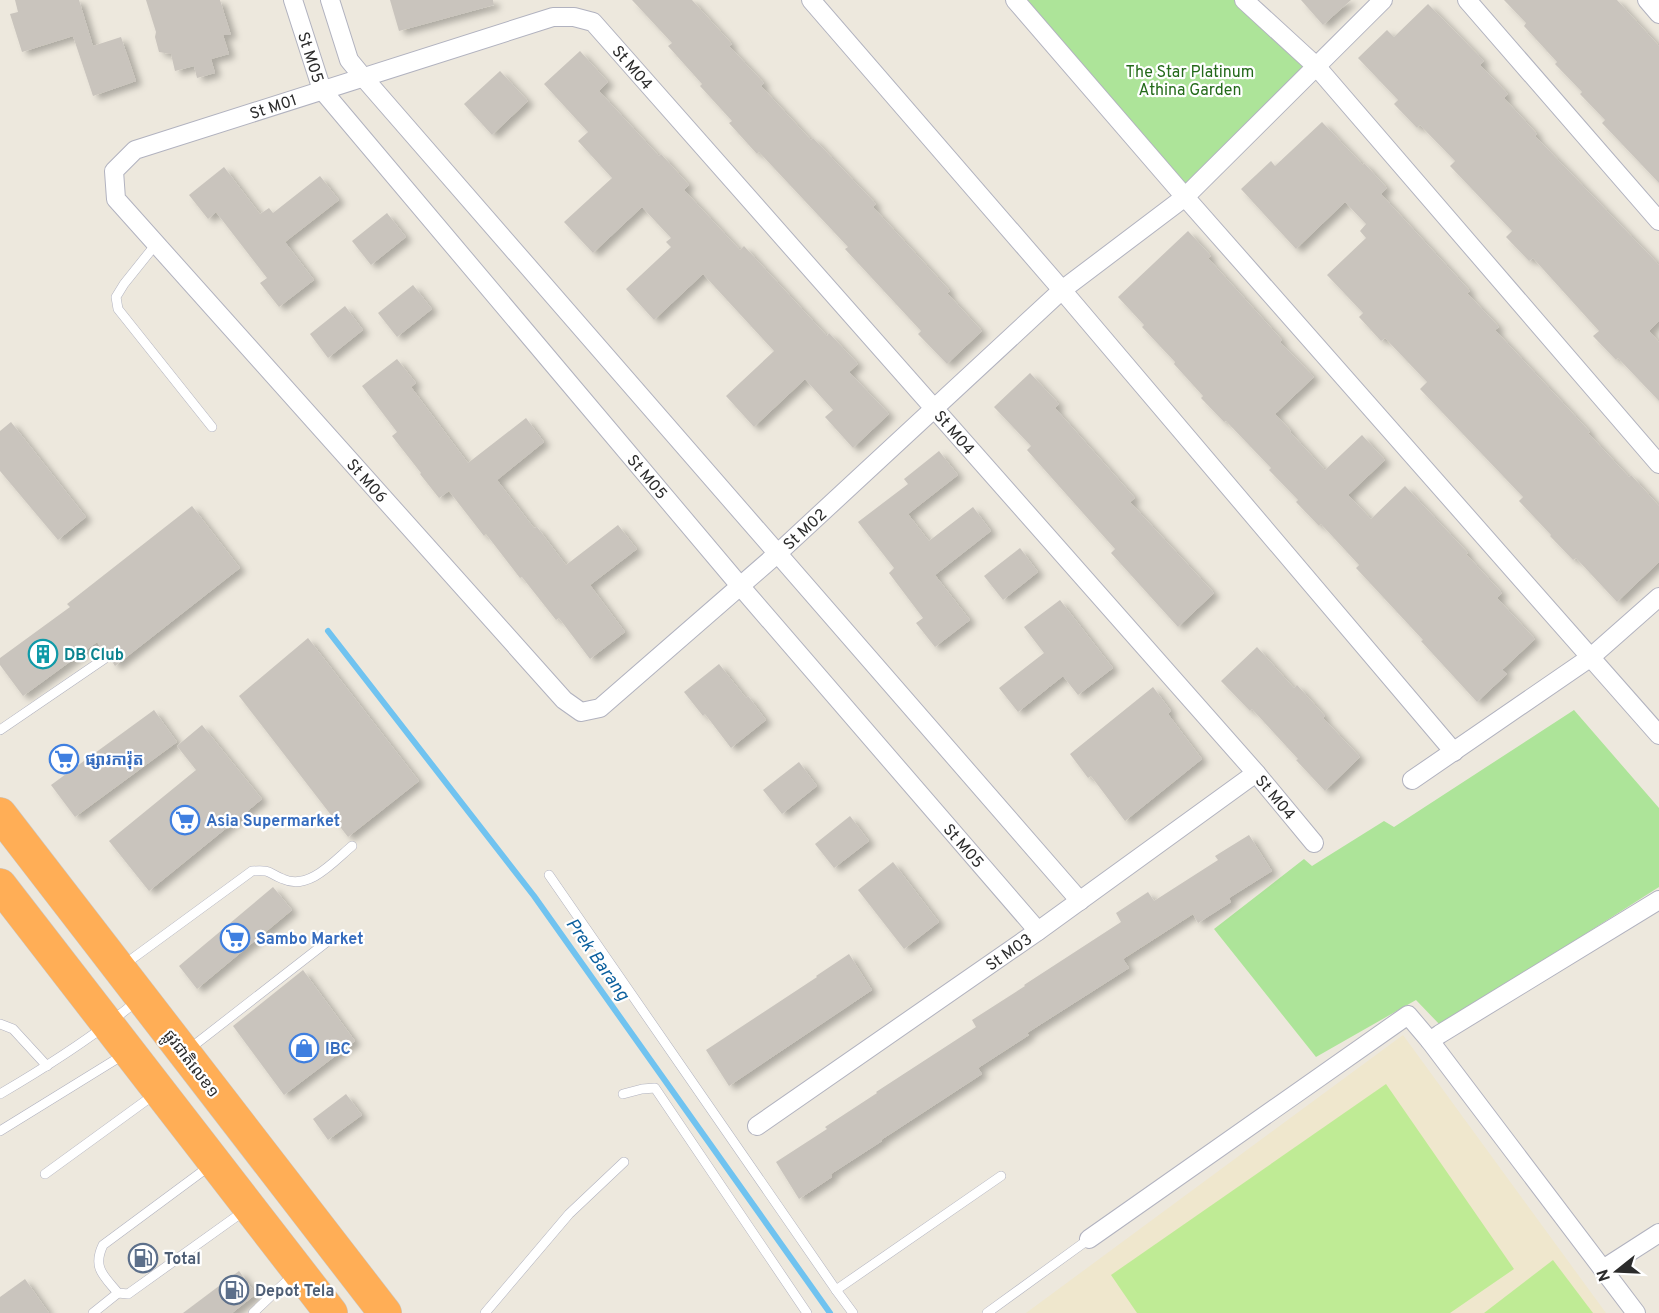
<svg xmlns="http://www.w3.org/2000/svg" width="1659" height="1313" viewBox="0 0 1659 1313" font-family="Overpass,'Noto Sans Khmer',sans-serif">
	<defs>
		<filter id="shadow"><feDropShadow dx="6" dy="4" stdDeviation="3" flood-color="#0004"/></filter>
	</defs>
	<rect width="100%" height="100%" fill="#ede8dd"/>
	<path fill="#efe7cd" d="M 1403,1035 L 1606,1313 L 1026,1313 Z"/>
	<g fill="#ade499">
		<path d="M 1015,0 L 1244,0 L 1316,66 L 1185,197 Z"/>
		<path d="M 1574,710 L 1659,808 L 1659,887 L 1441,1026 L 1416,1000 L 1316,1057 L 1214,929 L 1304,859 L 1312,866 L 1384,821 L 1394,827 Z"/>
	</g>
	<g fill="#bfeb95">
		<path d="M 1386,1084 L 1514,1269 L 1450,1313 L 1137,1313 L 1111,1275 Z"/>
		<path d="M 1553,1260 L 1593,1313 L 1484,1313 Z"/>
	</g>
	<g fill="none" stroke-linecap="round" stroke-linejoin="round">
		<path stroke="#70c3f0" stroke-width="6" d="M 328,631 L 534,896 L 830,1313"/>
	</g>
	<g fill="#c9c4bd" filter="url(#shadow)">
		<path d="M 15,0 L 79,0 L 93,46 L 121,37 L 136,81 L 93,96 L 73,36 L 22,52 L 10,14 L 18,12 Z"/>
		<path d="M 146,0 L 220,0 L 231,35 L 223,35 L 229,54 L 211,59 L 215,73 L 197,78 L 194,66 L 175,71 L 171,54 L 159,52 L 155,37 L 156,32 Z"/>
		<path d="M 390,0 L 493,0 L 494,5 L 399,31 Z"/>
		<path d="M 632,0 L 692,0 L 732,44 L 729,46 L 764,83 L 761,86 L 811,140 L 813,138 L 876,204 L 873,207 L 950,291 L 947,293 L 982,331 L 947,364 L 918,334 L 921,331 L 845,249 L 848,247 L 759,152 L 757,154 L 729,123 L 732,121 L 700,86 L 702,84 L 668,46 L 672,43 Z"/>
		<path d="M 1301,0 L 1351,0 L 1323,25 Z"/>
		<path d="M 1504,0 L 1617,0 L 1659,46 L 1659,183 L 1602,123 L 1605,120 L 1580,94 L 1582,92 L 1555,64 L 1557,62 L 1524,26 L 1526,23 Z"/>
		<path d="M 1428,4 L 1484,61 L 1480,65 L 1508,94 L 1504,98 L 1537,134 L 1535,136 L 1659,265 L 1659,321 L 1649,331 L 1659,342 L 1659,401 L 1618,358 L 1616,360 L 1593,336 L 1599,331 L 1533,258 L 1529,261 L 1506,237 L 1512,231 L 1450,166 L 1455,161 L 1420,125 L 1417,128 L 1394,104 L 1398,100 L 1358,58 L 1387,30 L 1394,37 Z"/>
		<path d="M 580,51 L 608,82 L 599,91 L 659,156 L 661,154 L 689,185 L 684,190 L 740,250 L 744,246 L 827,336 L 829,333 L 858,364 L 849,372 L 889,414 L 853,448 L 825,417 L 833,410 L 805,379 L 754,427 L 726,396 L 774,351 L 703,274 L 654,320 L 626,289 L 671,247 L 666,242 L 671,238 L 642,207 L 593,253 L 564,222 L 612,178 L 578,141 L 588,132 L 544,84 Z"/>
		<path d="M 500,71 L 528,101 L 492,135 L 464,104 Z"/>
		<path d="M 1322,122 L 1363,165 L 1364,163 L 1387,188 L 1381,194 L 1470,291 L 1467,293 L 1499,327 L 1495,330 L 1564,404 L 1590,432 L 1588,433 L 1629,477 L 1631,475 L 1659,506 L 1659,562 L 1617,602 L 1576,558 L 1573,560 L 1550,536 L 1551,535 L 1519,501 L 1523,497 L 1420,389 L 1427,382 L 1385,338 L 1381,341 L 1359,317 L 1363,313 L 1327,275 L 1366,238 L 1360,231 L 1366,224 L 1345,202 L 1296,249 L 1241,189 L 1271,161 L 1275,166 Z"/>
		<path d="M 224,167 L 260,214 L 269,208 L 273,213 L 320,176 L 339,200 L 285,242 L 314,280 L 279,307 L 260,283 L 267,278 L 216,212 L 208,219 L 189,195 Z"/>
		<path d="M 387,213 L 406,237 L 371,265 L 352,241 Z"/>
		<path d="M 1188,231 L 1211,256 L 1208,258 L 1282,340 L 1280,342 L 1314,377 L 1275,414 L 1291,431 L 1290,432 L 1325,470 L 1362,435 L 1385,460 L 1348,495 L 1371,519 L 1405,486 L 1468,553 L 1466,554 L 1502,593 L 1497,598 L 1535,639 L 1502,670 L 1507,674 L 1477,702 L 1421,641 L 1423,640 L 1356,568 L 1359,565 L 1321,524 L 1319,526 L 1296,502 L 1298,500 L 1269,470 L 1271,468 L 1226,421 L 1224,422 L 1201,398 L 1203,396 L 1174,364 L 1175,362 L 1142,327 L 1144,325 L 1118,297 Z"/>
		<path d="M 413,285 L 432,309 L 397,337 L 378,313 Z"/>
		<path d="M 345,306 L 363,330 L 328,358 L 310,334 Z"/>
		<path d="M 397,359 L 416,383 L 411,387 L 468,463 L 526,418 L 544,442 L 497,480 L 534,528 L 537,527 L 566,565 L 618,525 L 637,549 L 590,585 L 625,632 L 590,659 L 559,618 L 556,620 L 522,577 L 520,578 L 486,534 L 484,536 L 449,491 L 439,498 L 420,474 L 421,473 L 392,436 L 397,432 L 362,386 Z"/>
		<path d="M 1030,373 L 1059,404 L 1055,408 L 1135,498 L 1130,502 L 1214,593 L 1178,627 L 1111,553 L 1115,549 L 1027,450 L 1031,446 L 994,407 Z"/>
		<path d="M 11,422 L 86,517 L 58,540 L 0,471 L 0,431 Z"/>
		<path d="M 939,451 L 958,475 L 908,514 L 929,541 L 973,507 L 991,531 L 935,575 L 970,620 L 935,647 L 916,623 L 923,618 L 889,573 L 894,568 L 858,522 L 908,484 L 904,479 Z"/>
		<path d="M 192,506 L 240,568 L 115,666 L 111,660 L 109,655 L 105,652 L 97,642 L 23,696 L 0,665 L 0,658 L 70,607 L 67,604 Z"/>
		<path d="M 1020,548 L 1038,572 L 1003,600 L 984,576 Z"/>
		<path d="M 1060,600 L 1113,668 L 1078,695 L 1063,676 L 1018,712 L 999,688 L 1044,653 L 1024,627 Z"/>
		<path d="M 308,638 L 419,781 L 348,837 L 239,696 Z"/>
		<path d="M 1257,647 L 1294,688 L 1297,685 L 1325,716 L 1323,718 L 1360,757 L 1325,791 L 1296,760 L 1298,759 L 1252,709 L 1250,711 L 1221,681 Z"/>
		<path d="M 719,664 L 746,698 L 748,696 L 766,720 L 731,748 L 705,714 L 703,716 L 684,692 Z"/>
		<path d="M 1153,687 L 1171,711 L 1168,714 L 1202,759 L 1125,821 L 1091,776 L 1088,778 L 1070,754 Z"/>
		<path d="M 154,710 L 177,742 L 75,817 L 51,785 Z"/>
		<path d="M 202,725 L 262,799 L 149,891 L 109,841 L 196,770 L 177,746 Z"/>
		<path d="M 799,762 L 817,786 L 782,814 L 763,790 Z"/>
		<path d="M 850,816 L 869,841 L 834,868 L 815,844 Z"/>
		<path d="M 1249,835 L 1272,871 L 1229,898 L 1231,902 L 1198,923 L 1193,914 L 1123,959 L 1129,968 L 1027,1033 L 1029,1035 L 978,1068 L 982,1074 L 881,1140 L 882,1141 L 831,1174 L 832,1177 L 799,1199 L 776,1162 L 827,1129 L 825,1127 L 877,1093 L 876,1092 L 976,1027 L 972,1020 L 1025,986 L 1024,985 L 1121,922 L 1116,913 L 1148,892 L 1154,901 L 1218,860 L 1215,856 Z"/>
		<path d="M 893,862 L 939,922 L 904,949 L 858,890 Z"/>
		<path d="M 273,887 L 292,910 L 197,989 L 179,966 Z"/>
		<path d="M 849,954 L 872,990 L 729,1086 L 706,1050 L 817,977 L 816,976 Z"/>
		<path d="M 303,970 L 355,1041 L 284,1095 L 233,1026 Z"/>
		<path d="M 346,1094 L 362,1115 L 328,1140 L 313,1119 Z"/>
		<path d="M 239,1271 L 256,1294 L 232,1313 L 183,1313 Z"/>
		<path d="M 25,1279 L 49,1313 L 0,1313 L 0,1297 Z"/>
	</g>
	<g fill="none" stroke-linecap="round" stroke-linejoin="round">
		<g stroke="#b1b2bf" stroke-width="10">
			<g id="lane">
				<path d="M 156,244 L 124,284 L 116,297 L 118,309 L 212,427"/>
				<path d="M 0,730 L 104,659"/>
				<path d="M 549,875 L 836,1290 L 853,1313"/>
				<path d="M 125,964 L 252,871 C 273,870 266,872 283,879 C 309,891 334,861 352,846"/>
				<path d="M 0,1024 L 13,1029 L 47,1066"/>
				<path d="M 188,1050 L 328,941"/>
				<path d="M 0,1094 C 48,1066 95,1036 138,1000"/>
				<path d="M 623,1094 L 642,1089 L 655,1088 L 807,1313"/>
				<path d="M 0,1131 L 123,1055"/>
				<path d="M 211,1165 L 103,1245 C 92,1268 104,1276 118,1293 L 128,1294 L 244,1211"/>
				<path d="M 45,1174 L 155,1094"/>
				<path d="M 836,1290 L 1001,1176"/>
				<path d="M 93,1313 L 118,1293"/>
				<path d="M 253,1313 L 294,1274"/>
				<path d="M 485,1313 L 569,1214 L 624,1162"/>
				<path d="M 987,1313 L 1089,1239"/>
			</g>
		</g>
		<g stroke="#b1b2bf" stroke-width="20">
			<g id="street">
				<path id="s1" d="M 293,0 L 322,90 L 741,587 L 1038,931"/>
				<path d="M 330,0 L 349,60 L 363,77 L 1080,901"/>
				<path d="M 811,0 L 1062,290 L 1454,752"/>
				<path d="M 1015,0 L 1185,197 L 1659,735"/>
				<path d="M 1244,0 L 1316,66 L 1659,464"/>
				<path d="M 1467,0 L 1659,221"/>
				<path d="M 1647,0 L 1659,14"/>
				<path d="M 1412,780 L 1591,657 L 1659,597"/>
				<path id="s2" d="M 1314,843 L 1256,773 L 593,22 L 574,17 L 553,17 L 135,150 L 114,171 L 116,199 L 564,700 L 581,712 L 600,708 L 777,554 L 1062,290 L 1185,197 L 1383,0"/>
				<path d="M 1430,1041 L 1440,1034 L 1659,900"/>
				<path id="s3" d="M 757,1126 L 1038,931 L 1256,773"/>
				<path d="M 1089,1239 L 1408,1015 L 1430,1041 L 1636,1313"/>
				<path d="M 1603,1269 L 1659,1233"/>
			</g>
		</g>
		<g stroke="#c8c8c8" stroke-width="34">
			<g id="highway">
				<path d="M 0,814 L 385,1313"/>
				<path d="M 0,885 L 331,1313"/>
			</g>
		</g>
		<use href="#lane" stroke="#fff" stroke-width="9"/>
		<use href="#street" stroke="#fff" stroke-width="18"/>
		<use href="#highway" stroke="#ffae56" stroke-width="33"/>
	</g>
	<defs>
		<g id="building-ring" transform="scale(1.5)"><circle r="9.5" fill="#fff" stroke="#0f9aa8" stroke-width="1.5"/><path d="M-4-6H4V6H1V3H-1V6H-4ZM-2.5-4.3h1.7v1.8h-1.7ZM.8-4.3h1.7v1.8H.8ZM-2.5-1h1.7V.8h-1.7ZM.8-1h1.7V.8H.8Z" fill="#0f9aa8"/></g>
		<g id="supermarket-ring" transform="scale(1.5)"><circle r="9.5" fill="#fff" stroke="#3f7fe0" stroke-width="1.5"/><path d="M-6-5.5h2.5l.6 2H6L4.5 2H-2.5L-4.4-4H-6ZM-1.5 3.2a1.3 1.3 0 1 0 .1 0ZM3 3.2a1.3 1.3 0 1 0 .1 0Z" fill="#3f7fe0"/></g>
		<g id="shop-ring" transform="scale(1.5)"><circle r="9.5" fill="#fff" stroke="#3f7fe0" stroke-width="1.5"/><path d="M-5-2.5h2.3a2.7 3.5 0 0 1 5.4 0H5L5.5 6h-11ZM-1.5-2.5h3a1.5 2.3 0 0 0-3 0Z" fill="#3f7fe0"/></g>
		<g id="fuel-ring" transform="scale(1.5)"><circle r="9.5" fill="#fff" stroke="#5c6f8a" stroke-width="1.5"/><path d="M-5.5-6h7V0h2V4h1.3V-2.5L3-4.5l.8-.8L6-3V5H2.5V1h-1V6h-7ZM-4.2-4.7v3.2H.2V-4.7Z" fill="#5c6f8a"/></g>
	</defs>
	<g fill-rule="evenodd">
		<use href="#building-ring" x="43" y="654"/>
		<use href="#supermarket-ring" x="64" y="759"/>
		<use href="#supermarket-ring" x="185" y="820"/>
		<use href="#supermarket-ring" x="235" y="938"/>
		<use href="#shop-ring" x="304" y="1048"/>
		<use href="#fuel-ring" x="143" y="1258"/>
		<use href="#fuel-ring" x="234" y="1290"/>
	</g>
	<g text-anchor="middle" stroke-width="4.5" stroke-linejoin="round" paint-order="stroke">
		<g font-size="16" fill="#2b2b2b" stroke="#fff">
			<text dy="6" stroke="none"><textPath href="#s1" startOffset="60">St M05</textPath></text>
			<text transform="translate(633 67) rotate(49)" y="6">St M04</text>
			<text transform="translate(273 106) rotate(-18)" y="6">St M01</text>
			<text transform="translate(955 432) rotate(49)" y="6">St M04</text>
			<text dy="6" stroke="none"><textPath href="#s1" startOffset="600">St M05</textPath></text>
			<text dy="6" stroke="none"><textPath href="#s2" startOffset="2007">St M06</textPath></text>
			<text dy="6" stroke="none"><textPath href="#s2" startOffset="2614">St M02</textPath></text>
			<text transform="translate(1276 797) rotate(50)" y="6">St M04</text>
			<text dy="6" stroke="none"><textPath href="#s1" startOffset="1086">St M05</textPath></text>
			<text dy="6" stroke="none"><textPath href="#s3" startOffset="306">St M03</textPath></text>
			<text transform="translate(192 1063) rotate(53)" y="6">ផ្លូវជាតិលេខ១</text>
		</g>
		<g font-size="16" fill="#246a1a" stroke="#fff">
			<text x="1190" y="77">The Star Platinum<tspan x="1190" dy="18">Athina Garden</tspan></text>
		</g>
		<g font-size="16" font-weight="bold" fill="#0d838f" stroke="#fff" text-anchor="start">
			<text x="64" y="660">DB Club</text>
		</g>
		<g font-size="16" font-weight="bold" fill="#366cbe" stroke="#fff" text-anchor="start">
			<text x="85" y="765">ផ្សារការ៉ុត</text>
			<text x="206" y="826">Asia Supermarket</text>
			<text x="256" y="944">Sambo Market</text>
			<text x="325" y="1054">IBC</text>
		</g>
		<g font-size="16" font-weight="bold" fill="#4e5e75" stroke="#fff" text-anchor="start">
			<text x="164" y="1264">Total</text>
			<text x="255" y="1296">Depot Tela</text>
		</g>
		<g font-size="18" font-style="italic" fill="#0c609e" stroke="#fff">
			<text transform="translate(598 959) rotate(55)" y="6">Prek Barang</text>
		</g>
	</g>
	<g transform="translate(1617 1271) rotate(252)" stroke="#ffffff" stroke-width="4.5" paint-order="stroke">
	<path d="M0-4.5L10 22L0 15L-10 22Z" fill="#2b2b2b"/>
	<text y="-9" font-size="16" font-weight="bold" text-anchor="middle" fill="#2b2b2b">N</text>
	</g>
</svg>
